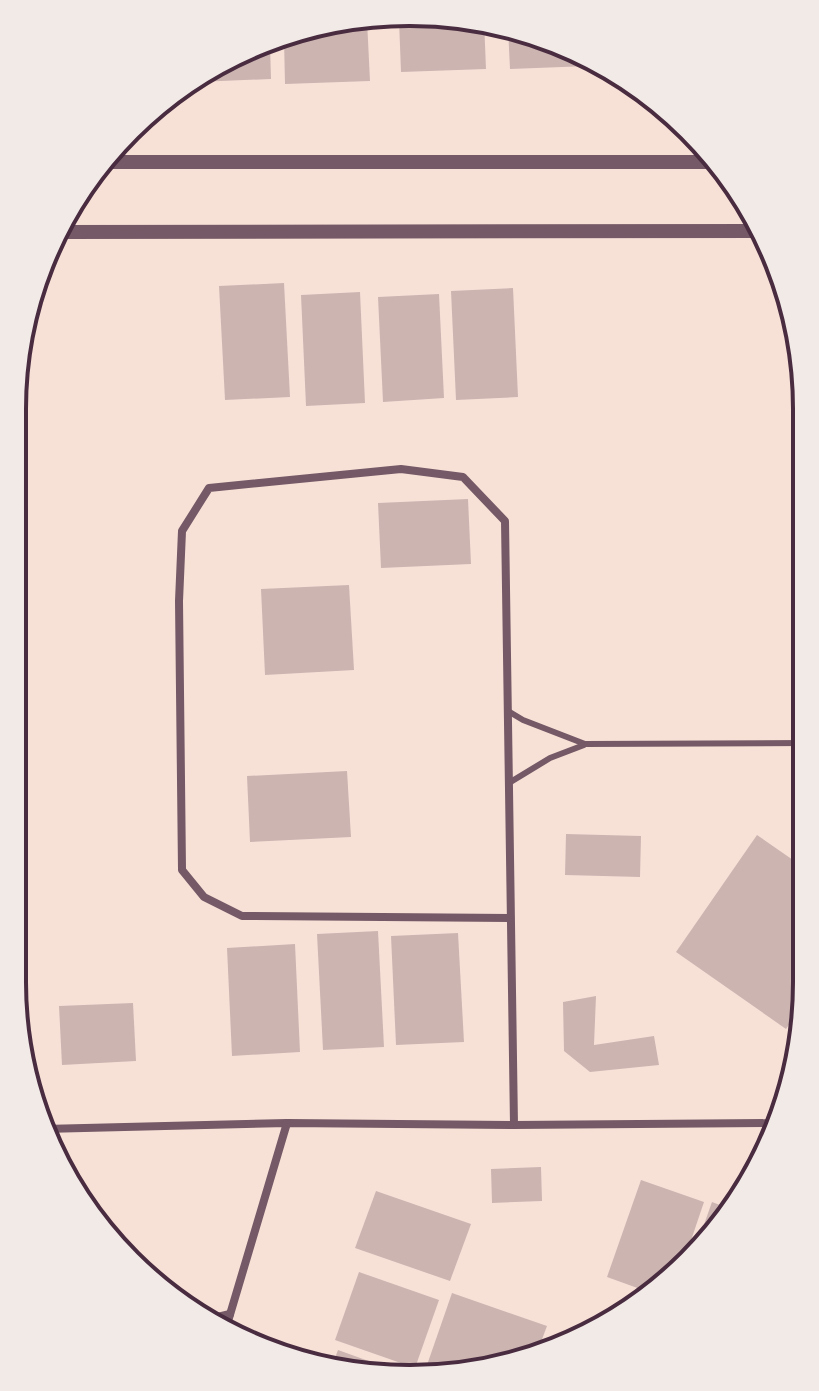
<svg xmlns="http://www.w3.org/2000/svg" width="819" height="1391" viewBox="0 0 819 1391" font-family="'Fira Sans Condensed',sans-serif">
	<rect width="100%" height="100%" fill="#f7e1d7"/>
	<g fill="#ccb4b1">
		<path d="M 332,20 L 367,20 L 370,81 L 285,84 L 284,40 Z"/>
		<path d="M 399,20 L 484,20 L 486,69 L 401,72 Z"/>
		<path d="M 508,28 L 589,62 L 589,66 L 510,69 Z"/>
		<path d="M 270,45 L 271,79 L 197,82 L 196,76 Z"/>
		<path d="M 284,283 L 290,397 L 225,400 L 219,286 Z"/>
		<path d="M 513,288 L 518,397 L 456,400 L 451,291 Z"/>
		<path d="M 360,292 L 365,403 L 306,406 L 301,295 Z"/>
		<path d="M 439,294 L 444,398 L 383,402 L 378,297 Z"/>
		<path d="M 468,499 L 471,564 L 381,568 L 378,503 Z"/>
		<path d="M 349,585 L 354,670 L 265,675 L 261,589 Z"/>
		<path d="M 347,771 L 351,837 L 250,842 L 247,776 Z"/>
		<path d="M 566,834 L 641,836 L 640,877 L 565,875 Z"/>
		<path d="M 757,835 L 806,869 L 806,1001 L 786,1029 L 676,952 Z"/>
		<path d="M 378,931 L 384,1047 L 323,1050 L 317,934 Z"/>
		<path d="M 458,933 L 464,1042 L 396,1045 L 391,936 Z"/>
		<path d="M 295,944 L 300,1052 L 232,1056 L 227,948 Z"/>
		<path d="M 596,996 L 594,1045 L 654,1036 L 659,1065 L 590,1072 L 564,1051 L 563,1002 Z"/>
		<path d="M 133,1003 L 136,1061 L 62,1065 L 59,1006 Z"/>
		<path d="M 541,1167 L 542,1201 L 492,1203 L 491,1169 Z"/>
		<path d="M 641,1180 L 704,1202 L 683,1264 L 654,1294 L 607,1277 Z"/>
		<path d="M 376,1191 L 471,1224 L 450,1281 L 355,1248 Z"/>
		<path d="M 712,1202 L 733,1210 L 695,1250 Z"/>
		<path d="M 359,1272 L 439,1300 L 415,1368 L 335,1340 Z"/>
		<path d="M 452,1293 L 547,1326 L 535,1358 L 448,1373 L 427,1365 Z"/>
		<path d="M 338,1350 L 416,1378 L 409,1379 L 332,1366 Z"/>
	</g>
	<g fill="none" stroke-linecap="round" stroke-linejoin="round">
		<g stroke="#755966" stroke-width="6">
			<path d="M 508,711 L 523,720 L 585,744 L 806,743"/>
			<path d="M 509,783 L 550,758 L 584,745"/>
		</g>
		<g stroke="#755966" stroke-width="8">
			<path d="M 511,918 L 242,916 L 204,897 L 182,870 L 179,601 L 182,531 L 209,488 L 401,469 L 463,477 L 505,521 L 514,1125"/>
			<path d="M 44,1129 L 287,1123 L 514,1125 L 779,1123"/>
			<path d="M 209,1319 L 230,1314"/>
			<path d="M 226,1328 L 287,1123"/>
		</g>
		<g stroke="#755966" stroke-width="14">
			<path d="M 106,162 L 717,162"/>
			<path d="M 58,232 L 763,231"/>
		</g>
	</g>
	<path d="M0 0H819V1391H0ZM409 26H410A383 383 0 0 1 793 409V982A383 383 0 0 1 410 1365H409A383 383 0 0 1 26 982V409A383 383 0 0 1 409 26Z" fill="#f1eae7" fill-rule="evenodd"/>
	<path fill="none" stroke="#4a2c40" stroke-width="4" d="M409 26H410A383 383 0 0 1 793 409V982A383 383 0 0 1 410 1365H409A383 383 0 0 1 26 982V409A383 383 0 0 1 409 26Z"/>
</svg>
